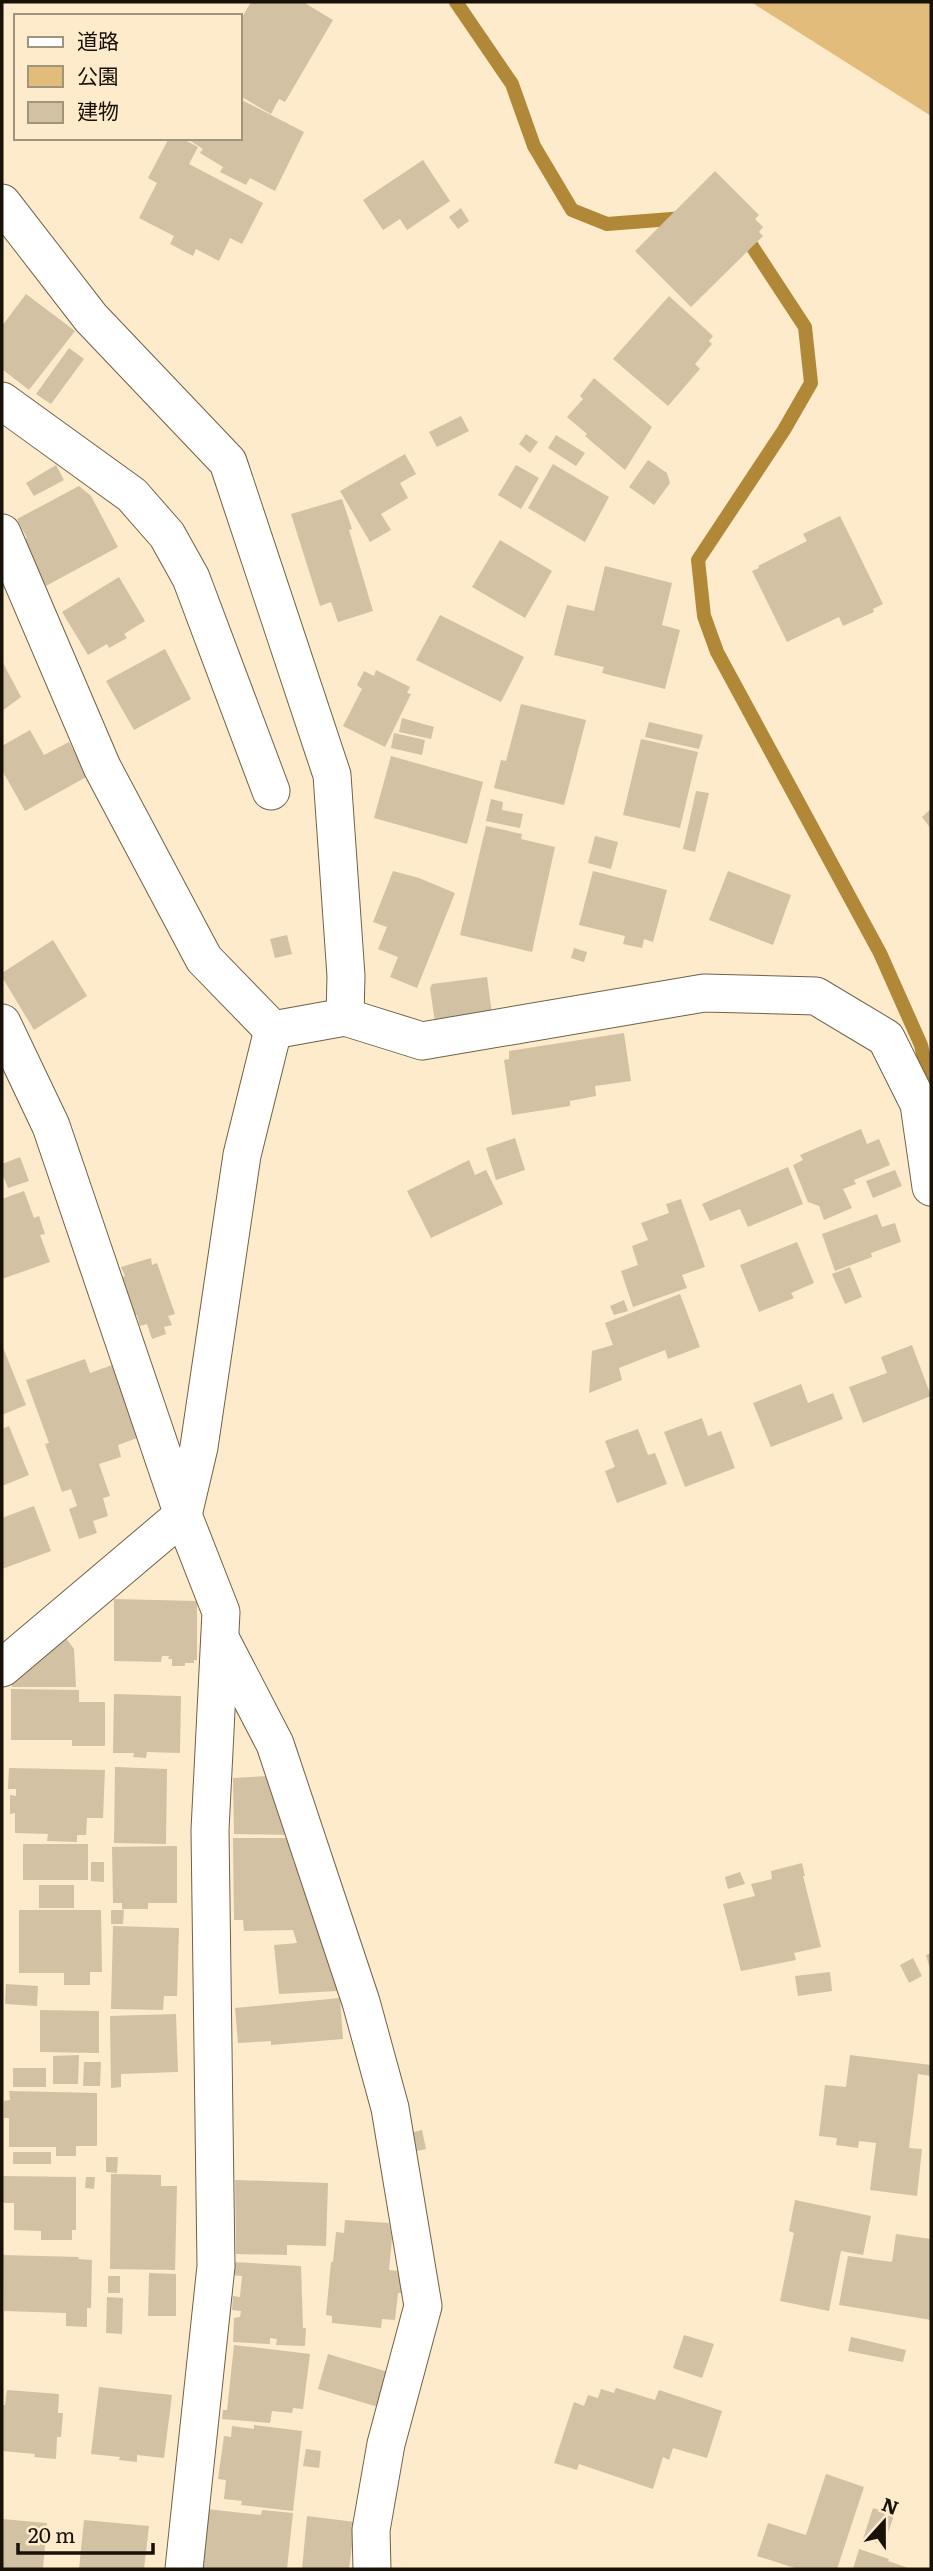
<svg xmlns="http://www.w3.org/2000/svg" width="933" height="2571" viewBox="0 0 933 2571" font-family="Literata,'Noto Sans JP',serif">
	<rect width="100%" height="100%" fill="#fdebcc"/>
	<path fill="#e1bc7a" d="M 751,2 L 931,2 L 931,116 Z"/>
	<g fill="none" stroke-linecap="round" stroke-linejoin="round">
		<g stroke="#b18837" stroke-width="14">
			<path d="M 456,2 L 512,84 L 534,146 L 572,210 L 607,224 L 684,218"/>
			<path d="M 740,234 L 746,237 L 805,327 L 811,383 L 784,430 L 698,560 L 704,616 L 717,652 L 880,953 L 921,1045 L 931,1090"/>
		</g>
	</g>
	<g fill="#d2c1a3">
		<path d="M 251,2 L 303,2 L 333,20 L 285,102 L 279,99 L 271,114 L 240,96 L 240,21 Z"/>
		<path d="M 240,99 L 304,132 L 275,191 L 250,178 L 246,185 L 220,172 L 223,167 L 200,153 L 203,149 L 186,138 L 240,138 Z"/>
		<path d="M 169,138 L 181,138 L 198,147 L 189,164 L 263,203 L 242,244 L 230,238 L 219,261 L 196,249 L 193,256 L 170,244 L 174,236 L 139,218 L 157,183 L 148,178 Z"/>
		<path d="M 423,160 L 450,201 L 407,230 L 400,219 L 383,230 L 363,200 Z"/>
		<path d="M 715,171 L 759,215 L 755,219 L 763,227 L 759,232 L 763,236 L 691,307 L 635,251 Z"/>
		<path d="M 461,208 L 469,221 L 458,229 L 449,217 Z"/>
		<path d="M 26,294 L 75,331 L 29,390 L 2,369 L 2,326 Z"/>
		<path d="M 669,296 L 713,336 L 709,341 L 712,344 L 695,364 L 700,369 L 668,406 L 613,359 Z"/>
		<path d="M 69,348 L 84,359 L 51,404 L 36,394 Z"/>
		<path d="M 594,378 L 652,427 L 625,470 L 585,436 L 587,434 L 567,417 L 583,399 L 580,396 Z"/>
		<path d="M 461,416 L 469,431 L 437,447 L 429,432 Z"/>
		<path d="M 526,434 L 538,442 L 530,453 L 519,444 Z"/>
		<path d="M 556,435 L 585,453 L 576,466 L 548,448 Z"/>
		<path d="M 405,454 L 416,474 L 400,483 L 408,498 L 381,514 L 391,530 L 370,542 L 340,491 Z"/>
		<path d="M 648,460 L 667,473 L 670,483 L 654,505 L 629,487 Z"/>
		<path d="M 553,464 L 609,497 L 585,542 L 528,508 Z"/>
		<path d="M 56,465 L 64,480 L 34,496 L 26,483 Z"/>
		<path d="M 516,465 L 539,478 L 521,509 L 498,495 Z"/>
		<path d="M 79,486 L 91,496 L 118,547 L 44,587 L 20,541 L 27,538 L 17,519 Z"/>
		<path d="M 342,499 L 352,529 L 349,530 L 373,611 L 338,622 L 331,602 L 320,606 L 291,514 Z"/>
		<path d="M 840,516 L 883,604 L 873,609 L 874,612 L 843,626 L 839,617 L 787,642 L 752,571 L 759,568 L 758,566 L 807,541 L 803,534 Z"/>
		<path d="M 500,540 L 552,571 L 525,618 L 472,587 Z"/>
		<path d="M 605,566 L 672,583 L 662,625 L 680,630 L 665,689 L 602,673 L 604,667 L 554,655 L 567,605 L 594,611 Z"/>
		<path d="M 119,577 L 145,621 L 124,634 L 127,638 L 109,648 L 107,644 L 88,655 L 62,612 Z"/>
		<path d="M 440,615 L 524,657 L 501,702 L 416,660 Z"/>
		<path d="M 165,649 L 191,699 L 134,730 L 106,681 Z"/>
		<path d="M 2,661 L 21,697 L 2,711 Z"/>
		<path d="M 376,670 L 410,687 L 407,693 L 411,694 L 385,747 L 343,726 L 362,689 L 357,685 L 364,671 L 374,676 Z"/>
		<path d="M 521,704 L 586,720 L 564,805 L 494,788 L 501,760 L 506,761 Z"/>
		<path d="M 402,718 L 434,727 L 431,739 L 399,732 Z"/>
		<path d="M 649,722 L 703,735 L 699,749 L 645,737 Z"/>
		<path d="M 30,730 L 44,755 L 69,742 L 88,776 L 25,811 L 2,770 L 2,746 Z"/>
		<path d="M 394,733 L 425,740 L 422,755 L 391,748 Z"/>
		<path d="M 641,739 L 698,752 L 680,828 L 623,815 Z"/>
		<path d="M 391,756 L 483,782 L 467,844 L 374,818 Z"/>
		<path d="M 696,791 L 709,793 L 695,852 L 683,849 Z"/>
		<path d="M 491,799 L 503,802 L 502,810 L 523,814 L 520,828 L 486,821 Z"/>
		<path d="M 931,809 L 931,829 L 922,817 Z"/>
		<path d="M 486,826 L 522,834 L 521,839 L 555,847 L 532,952 L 460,935 Z"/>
		<path d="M 595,836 L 618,842 L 611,869 L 588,863 Z"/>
		<path d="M 393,871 L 419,878 L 455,893 L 417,988 L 390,977 L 398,957 L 378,949 L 387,927 L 373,922 Z"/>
		<path d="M 593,871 L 667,890 L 653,942 L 644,939 L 642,948 L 623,944 L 625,936 L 579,925 Z"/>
		<path d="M 728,871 L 791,895 L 773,945 L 709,920 Z"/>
		<path d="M 287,935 L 292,954 L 275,958 L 270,939 Z"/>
		<path d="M 53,940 L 87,996 L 34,1030 L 2,977 L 2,973 Z"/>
		<path d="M 574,948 L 587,952 L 584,962 L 571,958 Z"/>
		<path d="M 487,977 L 492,1014 L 436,1029 L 430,988 L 432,984 Z"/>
		<path d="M 624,1033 L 631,1081 L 595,1086 L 596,1096 L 570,1101 L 570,1106 L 512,1115 L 504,1060 L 509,1059 L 509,1051 Z"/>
		<path d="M 861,1129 L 867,1144 L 879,1139 L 890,1165 L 854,1180 L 856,1184 L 843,1189 L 852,1208 L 824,1220 L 819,1206 L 808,1202 L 793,1165 L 803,1160 L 800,1155 Z"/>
		<path d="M 515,1138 L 525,1170 L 496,1180 L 486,1148 Z"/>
		<path d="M 20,1157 L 29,1181 L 8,1188 L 2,1173 L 2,1164 Z"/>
		<path d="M 469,1160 L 475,1175 L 486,1170 L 503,1204 L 431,1238 L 407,1191 Z"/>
		<path d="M 788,1167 L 803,1204 L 748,1227 L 740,1209 L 710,1221 L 702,1204 Z"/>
		<path d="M 895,1170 L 902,1186 L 873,1198 L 866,1181 Z"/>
		<path d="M 24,1191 L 34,1218 L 39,1216 L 45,1234 L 40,1235 L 50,1262 L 2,1279 L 2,1199 Z"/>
		<path d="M 681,1199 L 705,1267 L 682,1275 L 687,1288 L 633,1307 L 621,1271 L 638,1265 L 632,1246 L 648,1240 L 641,1223 L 669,1213 L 666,1204 Z"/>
		<path d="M 877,1214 L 882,1227 L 895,1223 L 901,1242 L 871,1253 L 872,1257 L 835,1271 L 822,1234 Z"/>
		<path d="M 797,1242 L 814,1283 L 791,1293 L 794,1298 L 759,1312 L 740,1265 Z"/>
		<path d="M 151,1258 L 152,1265 L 157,1263 L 175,1314 L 168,1316 L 172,1325 L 164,1327 L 166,1334 L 152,1339 L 147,1324 L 140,1326 L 137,1315 L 132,1317 L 118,1279 L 125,1276 L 121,1267 Z"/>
		<path d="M 850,1267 L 862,1297 L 845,1304 L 832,1274 Z"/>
		<path d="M 680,1294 L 700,1347 L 668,1359 L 665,1350 L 619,1368 L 622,1380 L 589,1393 L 592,1351 L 613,1345 L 605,1323 Z"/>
		<path d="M 624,1300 L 628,1311 L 614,1315 L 610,1306 Z"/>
		<path d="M 2,1345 L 26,1405 L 2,1415 Z"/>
		<path d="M 912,1345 L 931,1396 L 863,1423 L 849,1387 L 887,1373 L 881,1357 Z"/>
		<path d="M 85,1359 L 90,1373 L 115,1364 L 140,1437 L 118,1445 L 121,1457 L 99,1464 L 110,1496 L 103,1498 L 108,1516 L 93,1521 L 97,1533 L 79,1539 L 69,1509 L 77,1506 L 71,1489 L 62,1492 L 45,1444 L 49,1443 L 26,1380 Z"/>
		<path d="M 801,1384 L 808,1403 L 833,1393 L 843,1419 L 771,1447 L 753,1403 Z"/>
		<path d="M 702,1418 L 708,1436 L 721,1431 L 735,1468 L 685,1487 L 664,1432 Z"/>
		<path d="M 9,1426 L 29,1475 L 2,1486 L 2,1429 Z"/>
		<path d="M 638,1429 L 648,1455 L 655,1453 L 667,1484 L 617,1503 L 605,1471 L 615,1467 L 605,1441 Z"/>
		<path d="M 34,1506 L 51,1551 L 2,1569 L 2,1518 Z"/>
		<path d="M 114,1599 L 197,1601 L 197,1660 L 194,1660 L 194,1663 L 185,1663 L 185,1666 L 172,1666 L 172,1659 L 168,1659 L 169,1656 L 162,1656 L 161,1662 L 114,1661 Z"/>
		<path d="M 65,1637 L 74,1649 L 76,1687 L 12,1687 L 12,1683 Z"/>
		<path d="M 11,1689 L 79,1690 L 79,1702 L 105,1702 L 105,1746 L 72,1746 L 72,1740 L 11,1740 Z"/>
		<path d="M 114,1694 L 181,1696 L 180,1753 L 147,1752 L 146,1758 L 133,1757 L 134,1753 L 113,1753 Z"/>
		<path d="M 115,1767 L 167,1769 L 166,1844 L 114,1843 Z"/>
		<path d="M 9,1768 L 105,1770 L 103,1818 L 87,1818 L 86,1835 L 77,1835 L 77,1842 L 47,1841 L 48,1834 L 15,1833 L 15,1813 L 10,1814 L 10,1795 L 16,1796 L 16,1789 L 8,1789 Z"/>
		<path d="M 269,1776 L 289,1835 L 234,1834 L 233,1778 Z"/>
		<path d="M 233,1838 L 289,1838 L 290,1846 L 293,1846 L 293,1862 L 300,1863 L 338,1991 L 279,1994 L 274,1945 L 297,1943 L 293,1930 L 244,1931 L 243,1920 L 234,1920 Z"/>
		<rect x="23" y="1844" width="65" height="36"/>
		<path d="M 177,1846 L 177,1903 L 148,1903 L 148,1909 L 122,1909 L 122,1903 L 113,1903 L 112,1847 Z"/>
		<path d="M 91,1862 L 104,1862 L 104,1882 L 91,1881 Z"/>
		<path d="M 802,1863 L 805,1876 L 803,1876 L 821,1947 L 794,1953 L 796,1960 L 741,1971 L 723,1904 L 755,1896 L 751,1884 L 772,1879 L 771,1871 Z"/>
		<path d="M 740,1872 L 745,1884 L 728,1889 L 725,1877 Z"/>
		<rect x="39" y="1885" width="35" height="23"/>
		<path d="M 19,1910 L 101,1910 L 102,1972 L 90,1972 L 90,1985 L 64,1985 L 64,1973 L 19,1973 Z"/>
		<path d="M 111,1910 L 124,1910 L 123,1924 L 111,1924 Z"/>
		<path d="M 113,1926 L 179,1928 L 177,1996 L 164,1996 L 163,2010 L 111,2009 Z"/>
		<path d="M 931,1953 L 931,1972 L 926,1955 Z"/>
		<path d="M 913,1958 L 922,1976 L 909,1983 L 900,1965 Z"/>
		<path d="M 830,1972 L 832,1991 L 798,1996 L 795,1976 Z"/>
		<path d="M 6,1984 L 38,1986 L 37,2006 L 5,2004 Z"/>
		<path d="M 340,1998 L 343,2039 L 271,2045 L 271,2041 L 238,2043 L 235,2008 Z"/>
		<path d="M 40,2010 L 99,2011 L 99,2053 L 40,2052 Z"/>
		<path d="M 176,2014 L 178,2072 L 121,2074 L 121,2087 L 111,2088 L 110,2016 Z"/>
		<path d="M 79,2055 L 78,2084 L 53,2084 L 53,2056 Z"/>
		<path d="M 850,2055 L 931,2065 L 931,2076 L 918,2074 L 909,2148 L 922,2149 L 917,2196 L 870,2190 L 876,2143 L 859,2141 L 858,2148 L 836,2145 L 837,2138 L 819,2136 L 825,2085 L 846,2087 Z"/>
		<path d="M 84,2062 L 101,2062 L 100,2086 L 83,2086 Z"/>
		<rect x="13" y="2068" width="33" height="19"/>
		<path d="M 9,2091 L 97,2093 L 97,2146 L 76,2146 L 76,2156 L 56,2156 L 56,2147 L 9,2147 L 9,2118 L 4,2118 L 4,2101 L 10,2100 Z"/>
		<path d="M 422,2130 L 426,2149 L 413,2152 L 409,2133 Z"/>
		<rect x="13" y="2152" width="38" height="12"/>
		<path d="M 106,2157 L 118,2157 L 117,2173 L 106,2172 Z"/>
		<path d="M 111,2174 L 161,2175 L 161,2186 L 177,2186 L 175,2270 L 110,2269 Z"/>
		<path d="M 2,2176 L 76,2177 L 76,2230 L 72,2230 L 72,2240 L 41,2240 L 41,2231 L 14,2230 L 14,2203 L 2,2203 Z"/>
		<path d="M 86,2177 L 95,2177 L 94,2189 L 85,2188 Z"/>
		<path d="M 235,2180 L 328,2183 L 326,2246 L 287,2245 L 287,2255 L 236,2254 Z"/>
		<path d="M 795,2200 L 871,2216 L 863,2255 L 841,2251 L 829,2311 L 780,2301 L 794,2233 L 789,2231 Z"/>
		<path d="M 345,2220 L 389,2223 L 392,2238 L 389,2270 L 399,2271 L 404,2293 L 398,2293 L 395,2320 L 382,2319 L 381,2328 L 332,2323 L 332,2316 L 326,2315 L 331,2262 L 333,2262 L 336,2232 L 344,2233 Z"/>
		<path d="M 896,2234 L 931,2239 L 931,2320 L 839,2305 L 848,2256 L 892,2262 Z"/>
		<path d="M 3,2255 L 79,2257 L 78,2259 L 92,2260 L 91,2308 L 87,2308 L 87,2327 L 66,2326 L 66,2313 L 4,2311 Z"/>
		<path d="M 233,2262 L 301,2266 L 303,2328 L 306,2328 L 305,2346 L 276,2345 L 277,2339 L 270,2338 L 270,2344 L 233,2342 L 234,2318 L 240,2317 L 241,2311 L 232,2310 L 233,2296 L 240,2297 L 242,2276 L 232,2275 Z"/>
		<path d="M 149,2273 L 176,2274 L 176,2316 L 148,2316 Z"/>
		<rect x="108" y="2276" width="12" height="17"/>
		<path d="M 107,2297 L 123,2298 L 122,2334 L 106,2333 Z"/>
		<path d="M 684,2335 L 714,2344 L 702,2378 L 673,2368 Z"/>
		<path d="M 851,2337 L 906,2350 L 903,2362 L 848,2351 Z"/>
		<path d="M 234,2345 L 310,2354 L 303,2409 L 293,2408 L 292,2413 L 272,2411 L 270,2423 L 222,2419 L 223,2410 L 227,2410 Z"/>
		<path d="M 328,2354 L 388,2372 L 378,2407 L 318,2389 Z"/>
		<path d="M 99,2387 L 172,2395 L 164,2458 L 137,2455 L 137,2462 L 119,2460 L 120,2457 L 91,2454 Z"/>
		<path d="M 616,2388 L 655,2400 L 659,2390 L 722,2411 L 707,2458 L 673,2448 L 669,2460 L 663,2457 L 653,2489 L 579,2464 L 577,2470 L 554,2463 L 574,2402 L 584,2406 L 588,2395 L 598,2398 L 601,2389 L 614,2393 Z"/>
		<path d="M 7,2390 L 59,2394 L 58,2413 L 63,2413 L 61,2437 L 57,2437 L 56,2459 L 34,2457 L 35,2454 L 2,2451 L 2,2405 L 5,2405 Z"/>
		<path d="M 254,2425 L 302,2431 L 293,2511 L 241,2505 L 242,2501 L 224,2499 L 226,2480 L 218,2479 L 224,2436 L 231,2437 L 232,2426 L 254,2429 Z"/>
		<path d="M 306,2449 L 321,2451 L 319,2468 L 303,2466 Z"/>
		<path d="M 826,2474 L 864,2487 L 837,2569 L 798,2569 L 757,2556 L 768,2523 L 806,2535 Z"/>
		<path d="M 873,2508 L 894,2515 L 884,2545 L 863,2539 Z"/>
		<path d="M 207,2509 L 261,2515 L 262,2510 L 293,2513 L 287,2569 L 200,2569 Z"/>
		<path d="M 307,2516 L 355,2522 L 349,2569 L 302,2569 Z"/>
		<path d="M 2,2519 L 47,2523 L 43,2569 L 2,2569 Z"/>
		<path d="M 84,2520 L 149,2526 L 144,2569 L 79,2569 Z"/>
		<path d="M 859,2549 L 889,2559 L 888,2561 L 911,2569 L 853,2569 Z"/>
	</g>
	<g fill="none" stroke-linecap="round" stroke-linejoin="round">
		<g stroke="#706146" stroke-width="39">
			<g id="minor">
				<path d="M 2,203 L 91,318 L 228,462 L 332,775 L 346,976 L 345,1017"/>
				<path d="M 2,401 L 132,495 L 167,535 L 191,578 L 271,791"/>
				<path d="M 2,533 L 102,767 L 204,959 L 273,1030"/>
				<path d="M 2,1023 L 51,1126 L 183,1515 L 221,1612 L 210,1830 L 216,2266 L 184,2569"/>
				<path d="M 273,1030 L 345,1017 L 422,1041 L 704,993 L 816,996 L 886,1038 L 919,1104 L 931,1187"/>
				<path d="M 220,1638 L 275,1744 L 361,2002 L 390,2108 L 423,2306 L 386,2444 L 371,2530 L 372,2569"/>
				<path d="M 2,1668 L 183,1515 L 199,1447 L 242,1155 L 273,1030"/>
			</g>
		</g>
		<use href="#minor" stroke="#fff" stroke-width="37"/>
	</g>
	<rect width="933" height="2571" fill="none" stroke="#171107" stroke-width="7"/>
	<rect x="14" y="14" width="228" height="126" fill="#fdebcc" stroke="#a1947d" stroke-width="2"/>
	<rect x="28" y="37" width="35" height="10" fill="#ffffff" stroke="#a1947d" stroke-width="2"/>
	<text x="77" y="49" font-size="21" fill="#171107">道路</text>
	<rect x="28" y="66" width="35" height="21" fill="#e1bc7a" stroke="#a1947d" stroke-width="2"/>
	<text x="77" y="84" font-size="21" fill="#171107">公園</text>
	<rect x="28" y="102" width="35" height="21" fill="#d2c1a3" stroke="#a1947d" stroke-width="2"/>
	<text x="77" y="119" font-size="21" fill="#171107">建物</text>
	<g transform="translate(884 2522) rotate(21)" stroke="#fdebcc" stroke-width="5" paint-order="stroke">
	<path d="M0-5L12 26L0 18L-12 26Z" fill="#171107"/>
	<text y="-10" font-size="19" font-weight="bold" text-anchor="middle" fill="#171107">N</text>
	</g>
	<path d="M18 2543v10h135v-10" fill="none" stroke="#171107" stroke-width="3.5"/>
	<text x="28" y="2543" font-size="21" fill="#171107" stroke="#fdebcc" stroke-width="5" paint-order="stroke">20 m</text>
</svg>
